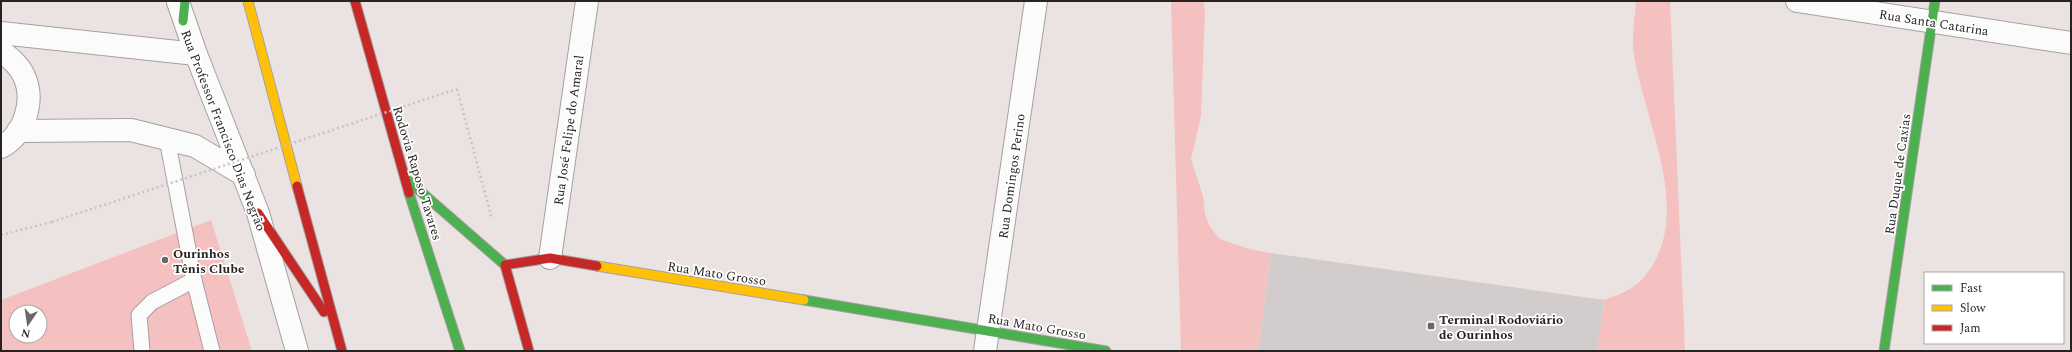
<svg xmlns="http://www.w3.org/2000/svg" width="2072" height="352" viewBox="0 0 2072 352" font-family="Spectral,serif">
	<rect width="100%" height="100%" fill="#eae3e2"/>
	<g fill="#f4c1c0" fill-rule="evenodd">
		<path d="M 1171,1 L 1203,1 L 1205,9 L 1201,116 L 1191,159 L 1203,196 L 1205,214 L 1210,227 L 1220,239 L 1249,249 L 1271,253 L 1258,351 L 1181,351 Z"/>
		<path d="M 1636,1 L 1670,1 L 1685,351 L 1597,351 L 1604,300 C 1618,295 1635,289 1645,276 C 1695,215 1645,123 1634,55 C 1631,39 1635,18 1636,1 Z"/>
		<path d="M 211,220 L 252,351 L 1,351 L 1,300 ZM 16,312 L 40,312 L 40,336 L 16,336 Z"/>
	</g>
	<path fill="#d2cccc" d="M 1271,253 L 1604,300 L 1597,351 L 1258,351 Z"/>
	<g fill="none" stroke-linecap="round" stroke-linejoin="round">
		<g stroke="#a6a0a0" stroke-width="17">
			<g id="lane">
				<path d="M 167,139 L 194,280 L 212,351"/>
				<path d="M 142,351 L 139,315 L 152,302 L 194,280"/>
			</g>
		</g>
		<g stroke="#a6a0a0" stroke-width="24">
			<g id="street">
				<path d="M 1797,1 L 2071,43"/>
				<path d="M 178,2 L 196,54 L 258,213 L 297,351"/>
				<path d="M 1,33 L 196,54"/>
				<path d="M 1,51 C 10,58 19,65 24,76 C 35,100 25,135 1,147"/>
				<path d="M 18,131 L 131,130 L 195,146 L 244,175"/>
				<path d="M 550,258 L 587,1"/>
				<path d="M 985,351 L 1036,1"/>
			</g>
		</g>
		<g stroke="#a6a0a0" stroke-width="11">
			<g id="fast">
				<path d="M 183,21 L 185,1"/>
				<path d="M 405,178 L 505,265"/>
				<path d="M 409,193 L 460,351"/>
				<path d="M 804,300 L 1106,351"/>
				<path d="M 1884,351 L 1935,1"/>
			</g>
		</g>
		<g stroke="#a6a0a0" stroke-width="11">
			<g id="slow">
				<path d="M 248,1 L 297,186"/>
				<path d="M 597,266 L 804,300"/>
			</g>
		</g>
		<g stroke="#a6a0a0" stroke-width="11">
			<g id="jam">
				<path d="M 355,1 L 409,193"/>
				<path d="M 297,186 L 342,351"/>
				<path d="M 258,213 L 324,312"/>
				<path d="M 529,351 L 505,265 L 550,258 L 597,266"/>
			</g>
		</g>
		<g stroke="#c7c4c4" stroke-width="2.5" stroke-dasharray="2 3" stroke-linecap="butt">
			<path d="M 457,89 L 492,219"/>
			<path d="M 1,235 L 52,222"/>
		</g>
		<use href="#lane" stroke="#fcfbfb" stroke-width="15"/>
		<use href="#street" stroke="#fcfbfb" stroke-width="22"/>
		<use href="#fast" stroke="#4caf50" stroke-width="9"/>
		<use href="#slow" stroke="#ffc107" stroke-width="9"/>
		<use href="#jam" stroke="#c62828" stroke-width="9"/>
		<path stroke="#c7c4c4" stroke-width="2.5" stroke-dasharray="2 3" stroke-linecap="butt" d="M 52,222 L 457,89"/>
	</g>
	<g fill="#6c6666" stroke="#fff" stroke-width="1.5">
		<circle cx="165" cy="260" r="4"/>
		<rect x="1427" y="322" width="8" height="8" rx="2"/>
	</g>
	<g text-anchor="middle" stroke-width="3.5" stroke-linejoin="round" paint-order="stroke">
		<g font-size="13" fill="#282323" stroke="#fff">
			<text transform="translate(1934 22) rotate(9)" y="5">Rua Santa Catarina</text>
			<text transform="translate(224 130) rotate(69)" y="5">Rua Professor Francisco Dias Negrão</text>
			<text transform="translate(568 130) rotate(-82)" y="5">Rua José Felipe do Amaral</text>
			<text transform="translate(418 173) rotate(73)" y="5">Rodovia Raposo Tavares</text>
			<text transform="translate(1897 174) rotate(-82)" y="5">Rua Duque de Caxias</text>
			<text transform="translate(1011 176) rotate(-82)" y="5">Rua Domingos Perino</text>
			<text transform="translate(717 273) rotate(9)" y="5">Rua Mato Grosso</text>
			<text transform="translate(1037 326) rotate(10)" y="5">Rua Mato Grosso</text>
		</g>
		<g font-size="13" font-weight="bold" fill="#282323" stroke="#fff" text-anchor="start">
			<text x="173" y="258">Ourinhos<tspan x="173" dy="15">Tênis Clube</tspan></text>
			<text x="1439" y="324">Terminal Rodoviário<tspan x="1439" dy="15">de Ourinhos</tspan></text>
		</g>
	</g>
	<rect width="2072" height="352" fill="none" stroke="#282323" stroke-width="4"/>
	<rect x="1924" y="272" width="140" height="72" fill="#ffffff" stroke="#a9a7a7"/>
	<rect x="1932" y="285" width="20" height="6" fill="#4caf50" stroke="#a9a7a7"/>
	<text x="1960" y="292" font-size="12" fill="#282323">Fast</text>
	<rect x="1932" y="305" width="20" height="6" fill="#ffc107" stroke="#a9a7a7"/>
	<text x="1960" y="312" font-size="12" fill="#282323">Slow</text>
	<rect x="1932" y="325" width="20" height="6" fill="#c62828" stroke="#a9a7a7"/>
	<text x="1960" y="332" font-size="12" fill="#282323">Jam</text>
	<g transform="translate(28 324) rotate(193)"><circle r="19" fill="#ffffff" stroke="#a9a7a7"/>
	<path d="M0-3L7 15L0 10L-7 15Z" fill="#6c6666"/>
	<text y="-6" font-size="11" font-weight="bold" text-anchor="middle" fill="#282323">N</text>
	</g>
</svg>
